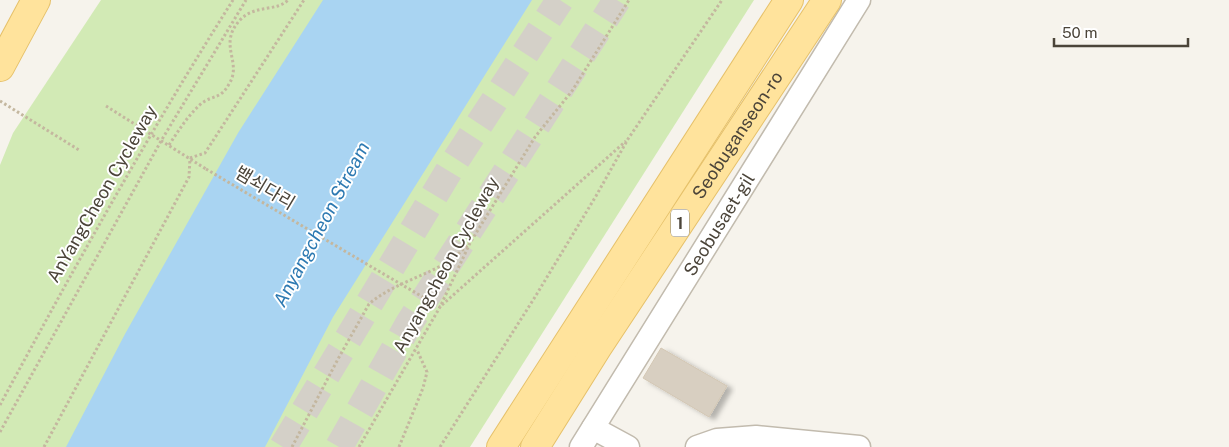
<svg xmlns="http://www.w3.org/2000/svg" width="1229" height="447" viewBox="0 0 1229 447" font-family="'Public Sans','Noto Sans KR',sans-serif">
	<defs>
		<filter id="shadow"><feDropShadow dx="5.5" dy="3" stdDeviation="2.5" flood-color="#0004"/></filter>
	</defs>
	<rect width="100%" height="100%" fill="#f6f3ec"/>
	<path fill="#d2eab5" d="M 101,0 L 754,0 L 470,447 L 0,447 L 0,165 L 13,133 Z"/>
	<path fill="#a9d4f2" d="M 323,0 L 532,0 L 333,317 L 265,447 L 66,447 L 125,334 L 238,133 Z"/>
	<path fill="#d8cfc1" stroke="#d3c7b4" filter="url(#shadow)" d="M 661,348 L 727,386 L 709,417 L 643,378 Z"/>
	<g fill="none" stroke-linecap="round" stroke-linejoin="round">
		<g stroke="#d4d0c8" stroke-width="28" stroke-dasharray="28 14" stroke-linecap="butt">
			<path d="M 283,447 L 450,169 L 560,0"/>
			<path d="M 339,447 L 410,322 L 617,0"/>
		</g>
		<g stroke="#c2bbae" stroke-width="25">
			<g id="minor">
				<path d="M 593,428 L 628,447"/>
				<path id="s1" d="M 581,447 L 859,0"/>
				<path d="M 697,447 L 717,440 L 756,437 L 859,447"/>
			</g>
		</g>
		<g stroke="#e6c16a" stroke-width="30">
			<g id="major">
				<path d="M 0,67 L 36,0"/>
				<path d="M 501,447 L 789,0"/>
				<path id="s2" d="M 535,447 L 597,348 L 827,0"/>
			</g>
		</g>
		<g stroke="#c4b79f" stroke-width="3" stroke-dasharray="2.5 2.5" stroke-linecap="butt">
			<path d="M 0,101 L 79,150"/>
			<path d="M 106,106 L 206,169"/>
			<path d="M 169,145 C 179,130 188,115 202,103 C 213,95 221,99 229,84 C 243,62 217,45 240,20 C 255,4 277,12 288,0"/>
			<path d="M 190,158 L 205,153 L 304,0"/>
			<path d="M 387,276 L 440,307"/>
			<path d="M 442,305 L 626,141"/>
			<path d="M 0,405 C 74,268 150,131 233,0"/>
			<path d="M 0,432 L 161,141 L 246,0"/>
			<path d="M 44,447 L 189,177 L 190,158"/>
			<path d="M 292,447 L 338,359 L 369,304 C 392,284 424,277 449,261 C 456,257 462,250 468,245"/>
			<path d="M 359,447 L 440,307 L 470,243 L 535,137 L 572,91 L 629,0"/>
			<path d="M 399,447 L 423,388 L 427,372 L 417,350"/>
			<path d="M 440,447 L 535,297 L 596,196 L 628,139 L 722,0"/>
		</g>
		<use href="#minor" stroke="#fff" stroke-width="22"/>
		<use href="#major" stroke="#ffe39c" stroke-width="28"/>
		<path stroke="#c4b79f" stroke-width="3" stroke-dasharray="2.5 2.5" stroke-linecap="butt" d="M 206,169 L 387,276"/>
	</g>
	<g text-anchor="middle" stroke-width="4" stroke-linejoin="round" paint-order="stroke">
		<rect fill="#fff" stroke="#817c74" stroke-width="1" x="671" y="209.5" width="18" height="27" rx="4"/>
		<g font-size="16" font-weight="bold" fill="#4b4439">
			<text x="680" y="229">1</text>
		</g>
		<g font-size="18" fill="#4b4439" stroke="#fff">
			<text dy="6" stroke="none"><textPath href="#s2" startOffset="372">Seobuganseon-ro</textPath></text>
			<text transform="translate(265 188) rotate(31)" y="6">뱀쇠다리</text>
			<text transform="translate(102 194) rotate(-60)" y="6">AnYangCheon Cycleway</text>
			<text dy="6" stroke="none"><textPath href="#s1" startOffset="262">Seobusaet-gil</textPath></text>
			<text transform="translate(446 265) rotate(-61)" y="6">Anyangcheon Cycleway</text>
		</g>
		<g font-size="19" font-style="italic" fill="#2e7ab2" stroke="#fff">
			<text transform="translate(321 224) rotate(-62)" y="7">Anyangcheon Stream</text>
		</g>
	</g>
	<path d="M1054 38v8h134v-8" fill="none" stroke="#4b4439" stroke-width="2.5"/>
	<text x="1062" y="38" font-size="15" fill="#4b4439" stroke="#ffffff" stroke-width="4" paint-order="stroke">50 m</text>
</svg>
